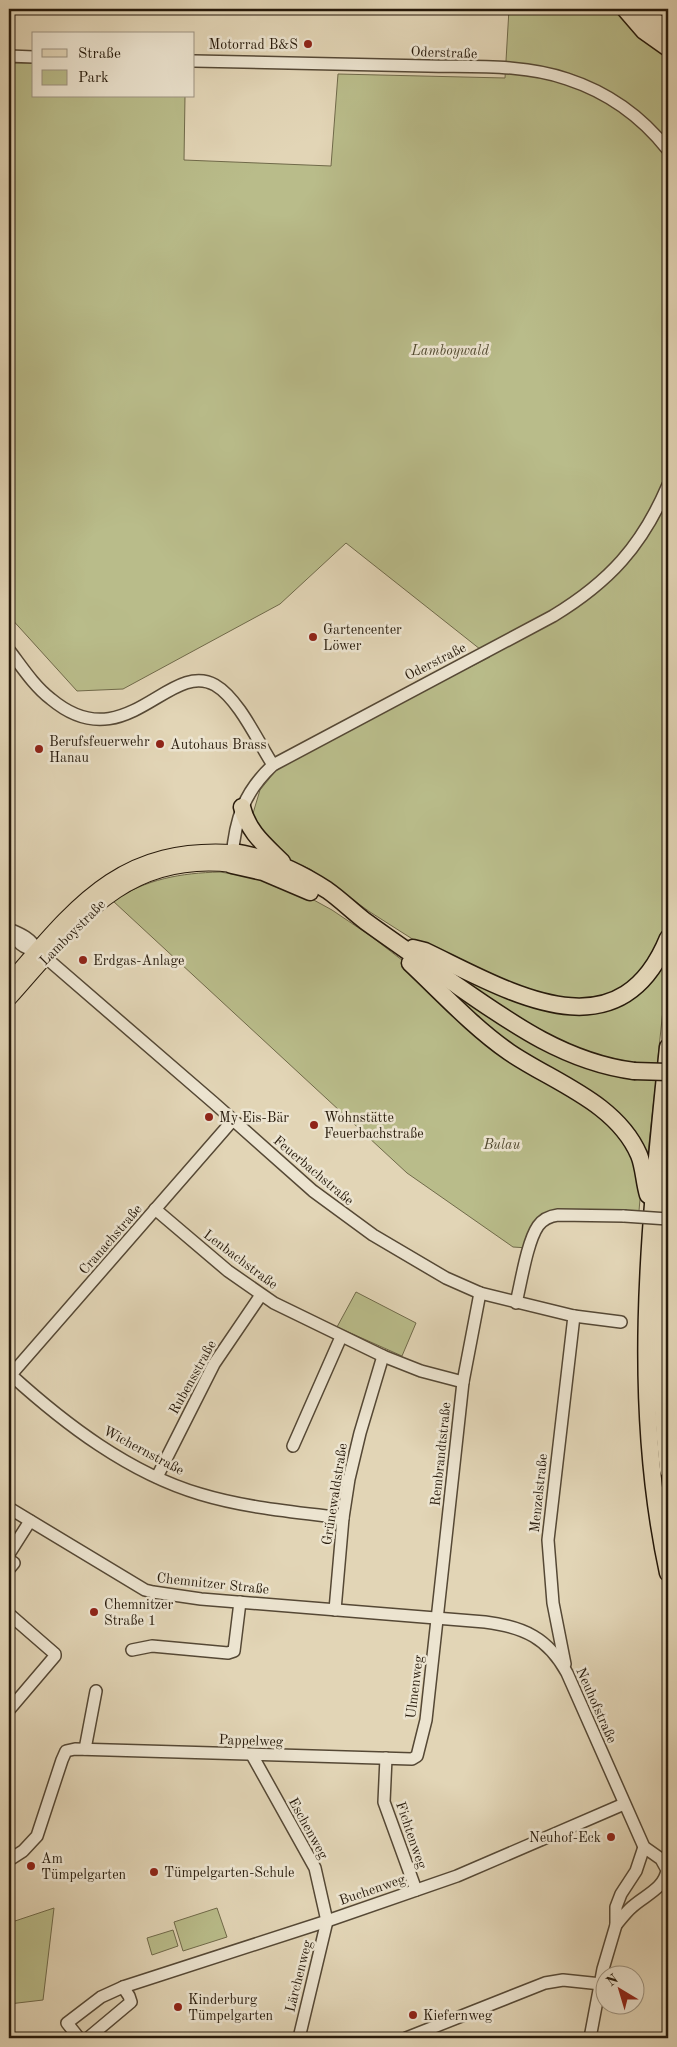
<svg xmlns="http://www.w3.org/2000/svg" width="677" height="2047" viewBox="0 0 677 2047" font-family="'Old Standard TT',serif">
	<rect width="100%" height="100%" fill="#e2d5b6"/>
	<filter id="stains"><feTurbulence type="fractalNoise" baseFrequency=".004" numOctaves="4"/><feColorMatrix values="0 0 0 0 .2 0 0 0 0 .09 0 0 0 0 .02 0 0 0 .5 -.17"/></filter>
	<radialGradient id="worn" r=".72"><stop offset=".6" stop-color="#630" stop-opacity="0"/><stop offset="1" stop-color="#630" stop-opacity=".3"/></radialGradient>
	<g fill="#b9bc8a" stroke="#706a4a">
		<path d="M 509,9 L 616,9 C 631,28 647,44 668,56 L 668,924 L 667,931 L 637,980 L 599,1000 L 563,1002 L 463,964 L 414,940 L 370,912 L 310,869 L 281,857 L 251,820 L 260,790 L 278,768 L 308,749 L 490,657 L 346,543 L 280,604 L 123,689 L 77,691 L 9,616 L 9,63 L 34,63 L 34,96 L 185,96 L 184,160 L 331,166 L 338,74 L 505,78 Z"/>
		<path d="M 220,872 L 265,879 L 301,893 L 332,910 L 372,937 L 588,1103 L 626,1139 L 641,1187 L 639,1211 L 554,1212 L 528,1248 L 513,1247 L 407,1173 L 113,901 C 146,879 181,873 220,872 Z"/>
		<path d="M 663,961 L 668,962 L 657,1067 C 573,1062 512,1015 445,970 L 587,1012 Z"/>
		<path d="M 427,971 L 616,1075 L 656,1080 L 647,1162 L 634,1137 L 525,1059 Z"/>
		<path d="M 356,1292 L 416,1323 L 402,1356 L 337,1327 Z"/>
		<path d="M 54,1908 L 43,2000 L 9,2004 L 9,1923 Z"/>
		<path d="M 217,1908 L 227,1937 L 183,1951 L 174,1922 Z"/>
		<path d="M 173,1930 L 178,1946 L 152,1955 L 147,1938 Z"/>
	</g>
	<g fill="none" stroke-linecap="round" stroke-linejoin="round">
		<g stroke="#554835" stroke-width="14">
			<g id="minor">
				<path d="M 9,56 L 34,57"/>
				<path d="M 194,61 C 272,62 350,64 428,66 C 474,67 524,64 567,79 C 607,92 642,117 668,150"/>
				<path d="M 9,650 C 22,667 34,686 51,699 C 125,761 169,659 215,685 C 239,699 258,742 273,765"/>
				<path d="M 232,858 C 235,819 244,792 273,765 L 553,616 C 609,582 642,546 668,485"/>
				<path d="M 9,929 C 21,934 31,938 37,950 L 214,1103 L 313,1191 L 373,1235 L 446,1278 L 480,1293 L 574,1316 L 621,1322"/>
				<path d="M 9,929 C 17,941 21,949 37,950"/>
				<path d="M 155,1209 L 228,1271 L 274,1303 L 383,1356 L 421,1371 L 463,1382"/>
				<path d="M 516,1303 C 521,1283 527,1242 538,1226 C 543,1219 550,1216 558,1215 L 624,1216"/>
				<path d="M 11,1375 C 65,1424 129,1473 200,1494 C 246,1508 295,1512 343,1518"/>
				<path d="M 9,1377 L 233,1120"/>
				<path d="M 293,1446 L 341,1337"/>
				<path d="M 157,1477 L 214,1364 L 261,1295"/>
				<path d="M 9,1508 L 145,1590 L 153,1592 L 201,1599 L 485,1622 C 524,1627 548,1638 567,1673 L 644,1847 L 661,1859 L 667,1870 C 664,1889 645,1895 632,1907 C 626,1912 621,1919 616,1925"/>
				<path d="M 9,1554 L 30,1521"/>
				<path d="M 9,1560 L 14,1563 L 9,1569"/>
				<path d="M 335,1610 L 343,1518 L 349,1479 L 360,1433 L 383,1356"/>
				<path d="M 9,1614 L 55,1654 L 55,1656 L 9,1710"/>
				<path d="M 132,1650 L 152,1646 L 228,1653 L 234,1651 L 240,1602"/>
				<path d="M 565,1664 L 553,1603 L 548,1540 L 574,1316"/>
				<path d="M 85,1749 L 96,1691"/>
				<path d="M 252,1755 L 315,1868 L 327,1921 L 299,2038"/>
				<path d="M 386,1758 L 384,1802 L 416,1890"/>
				<path d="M 9,1860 L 23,1851 L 37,1836 L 62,1760 L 66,1751 L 75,1749 L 412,1759 L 417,1756 L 426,1720 L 463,1382 L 480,1293"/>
				<path d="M 79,2038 L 67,2023 L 101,1997 L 123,1987 L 327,1921 L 457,1876 L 624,1804"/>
				<path d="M 88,2038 L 131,2002 L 129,1996 L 123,1987"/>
				<path d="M 406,2038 L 545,1983 L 563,1980 L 601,1984"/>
				<path d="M 590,2038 L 603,1969 L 616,1925 L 616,1907 L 621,1894 L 636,1871 L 644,1847"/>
			</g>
		</g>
		<g stroke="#26190a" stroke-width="16">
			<g id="major">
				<path d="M 9,982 C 76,905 120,845 233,852"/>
				<path d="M 9,999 C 74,927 122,852 232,865"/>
			</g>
		</g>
		<g stroke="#26190a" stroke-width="19">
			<g id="highway">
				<path d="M 625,9 L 644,31 L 668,48"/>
				<path d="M 641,9 L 655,21 L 668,29"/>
				<path d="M 242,807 C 248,832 265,845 282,862"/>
				<path d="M 233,852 C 267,857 298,871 327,890 C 340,899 352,911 365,921 C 394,942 423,962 452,982 C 508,1021 564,1062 634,1071"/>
				<path d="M 232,865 L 263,872 L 310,892"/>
				<path d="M 413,948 L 425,951 C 507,990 618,1060 668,938"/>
				<path d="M 410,963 C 442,993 473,1027 509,1052 C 553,1082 616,1102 639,1155 C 644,1167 644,1182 648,1195"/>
				<path d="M 668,1047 C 650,1224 630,1397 668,1573"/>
				<path d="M 668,1197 C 659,1287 658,1380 668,1470"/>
			</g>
		</g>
		<use href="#minor" stroke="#ece4d0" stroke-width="11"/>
		<use href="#major" stroke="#e2d5b6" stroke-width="14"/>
		<use href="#highway" stroke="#e2d5b6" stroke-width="16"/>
		<g stroke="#554835" stroke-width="14" stroke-linecap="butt">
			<path id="minor-bridge" d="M 624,1216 L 668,1219"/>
		</g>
		<g stroke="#26190a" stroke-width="19" stroke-linecap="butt">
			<path id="highway-bridge" d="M 634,1071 L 668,1072"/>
		</g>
		<use href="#minor-bridge" stroke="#ece4d0" stroke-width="11"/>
		<use href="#highway-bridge" stroke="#e2d5b6" stroke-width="16"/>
	</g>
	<g fill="#8f2418" stroke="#ece4d0" stroke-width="2">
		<circle cx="308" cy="44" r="5"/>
		<circle cx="313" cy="637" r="5"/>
		<circle cx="160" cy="744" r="5"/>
		<circle cx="39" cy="749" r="5"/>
		<circle cx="83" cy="960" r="5"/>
		<circle cx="209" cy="1117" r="5"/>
		<circle cx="314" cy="1125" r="5"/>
		<circle cx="94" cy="1612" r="5"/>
		<circle cx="611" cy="1837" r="5"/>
		<circle cx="31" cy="1866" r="5"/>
		<circle cx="154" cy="1872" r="5"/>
		<circle cx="178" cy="2007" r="5"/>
		<circle cx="413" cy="2015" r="5"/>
	</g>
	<g text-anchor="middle" stroke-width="5" stroke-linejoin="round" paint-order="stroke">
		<g font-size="14" fill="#26190a" stroke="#ece4d0" text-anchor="start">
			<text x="298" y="49" text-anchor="end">Motorrad B&amp;S</text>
			<text x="323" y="634">Gartencenter<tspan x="323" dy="16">Löwer</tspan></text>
			<text x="49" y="746">Berufsfeuerwehr<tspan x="49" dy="16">Hanau</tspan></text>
			<text x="170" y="749">Autohaus Brass</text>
			<text x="93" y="965">Erdgas-Anlage</text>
			<text x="219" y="1122">My Eis-Bär</text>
			<text x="324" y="1122">Wohnstätte<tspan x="324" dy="16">Feuerbachstraße</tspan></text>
			<text x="104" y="1609">Chemnitzer<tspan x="104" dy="16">Straße 1</tspan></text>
			<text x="601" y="1842" text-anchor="end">Neuhof-Eck</text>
			<text x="41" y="1863">Am<tspan x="41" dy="16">Tümpelgarten</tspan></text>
			<text x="164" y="1877">Tümpelgarten-Schule</text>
			<text x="188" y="2004">Kinderburg<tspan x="188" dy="16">Tümpelgarten</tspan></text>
			<text x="423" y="2020">Kiefernweg</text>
		</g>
		<g font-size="14" fill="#26190a" stroke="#ece4d0">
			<text transform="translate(444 52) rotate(2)" y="5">Oderstraße</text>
			<text transform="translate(435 661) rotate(-27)" y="5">Oderstraße</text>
			<text transform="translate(72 932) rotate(-45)" y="5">Lamboystraße</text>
			<text transform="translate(314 1170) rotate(40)" y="5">Feuerbachstraße</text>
			<text transform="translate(110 1239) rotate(-49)" y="5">Cranachstraße</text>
			<text transform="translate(241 1259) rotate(37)" y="5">Lenbachstraße</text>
			<text transform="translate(192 1377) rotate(-61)" y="5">Rubensstraße</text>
			<text transform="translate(144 1450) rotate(28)" y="5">Wichernstraße</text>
			<text transform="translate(440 1454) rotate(-84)" y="5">Rembrandtstraße</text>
			<text transform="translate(538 1493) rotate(-84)" y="5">Menzelstraße</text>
			<text transform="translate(334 1494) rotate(-81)" y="5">Grünewaldstraße</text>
			<text transform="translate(213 1583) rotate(6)" y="5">Chemnitzer Straße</text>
			<text transform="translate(414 1687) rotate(-83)" y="5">Ulmenweg</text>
			<text transform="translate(597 1705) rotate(66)" y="5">Neuhofstraße</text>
			<text transform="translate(251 1740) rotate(2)" y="5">Pappelweg</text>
			<text transform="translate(309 1828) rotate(61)" y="5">Eschenweg</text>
			<text transform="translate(412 1835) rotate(71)" y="5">Fichtenweg</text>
			<text transform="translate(372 1889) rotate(-19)" y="5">Buchenweg</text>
			<text transform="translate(298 1976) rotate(-76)" y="5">Lärchenweg</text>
		</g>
		<g font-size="14" font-style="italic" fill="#524a30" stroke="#ece4d0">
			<text x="450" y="355">Lamboywald</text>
			<text x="502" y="1149">Bulau</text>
		</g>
	</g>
	<rect width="677" height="2047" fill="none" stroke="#e2d5b6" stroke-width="30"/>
	<rect x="10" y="10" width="657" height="2027" fill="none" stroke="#26190a" stroke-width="2.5"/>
	<rect x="15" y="15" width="647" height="2017" fill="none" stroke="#26190a"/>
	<rect x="32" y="32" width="162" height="65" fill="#ece4d0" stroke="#9d9381"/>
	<rect x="42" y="49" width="25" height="8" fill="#e2d5b6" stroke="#9d9381"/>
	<text x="78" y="58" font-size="15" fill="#26190a">Straße</text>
	<rect x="42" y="70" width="25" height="15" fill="#b9bc8a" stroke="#9d9381"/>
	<text x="78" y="82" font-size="15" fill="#26190a">Park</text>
	<g transform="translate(620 1990) rotate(322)"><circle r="24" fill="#ece4d0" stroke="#9d9381"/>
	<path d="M0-4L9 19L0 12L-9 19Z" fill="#8f2418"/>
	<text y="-8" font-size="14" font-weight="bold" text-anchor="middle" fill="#26190a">N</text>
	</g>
	<rect width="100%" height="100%" filter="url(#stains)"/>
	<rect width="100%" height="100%" fill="url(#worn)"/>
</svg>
